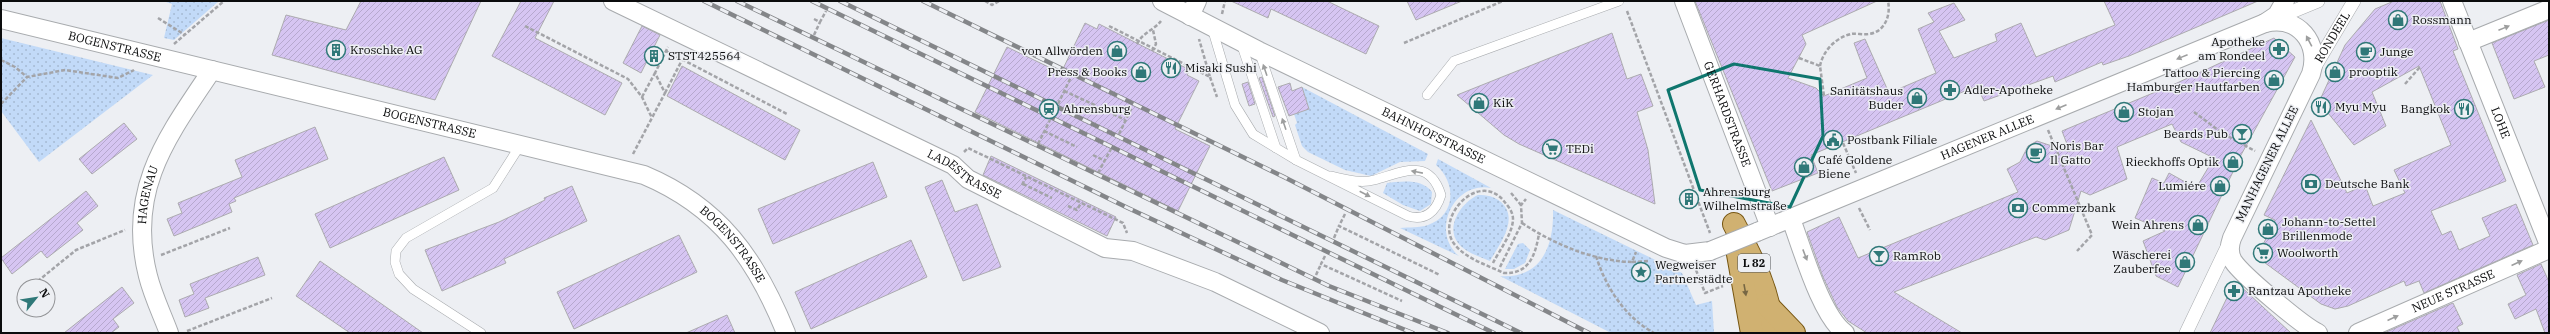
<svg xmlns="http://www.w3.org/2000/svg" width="2550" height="334" viewBox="0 0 2550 334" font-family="'IBM Plex Serif',serif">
	<defs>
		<pattern id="grass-dots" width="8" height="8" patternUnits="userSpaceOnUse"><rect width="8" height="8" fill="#c2daf8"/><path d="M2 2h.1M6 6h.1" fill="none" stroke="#a5bad3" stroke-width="1.8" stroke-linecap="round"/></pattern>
		<pattern id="building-hatch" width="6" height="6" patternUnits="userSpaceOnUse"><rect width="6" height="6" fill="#d6c5f2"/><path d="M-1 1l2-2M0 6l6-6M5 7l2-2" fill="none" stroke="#b6a8ce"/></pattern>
	</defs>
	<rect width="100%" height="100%" fill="#edeff3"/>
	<g fill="url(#grass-dots)">
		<path d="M 163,1 L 219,1 L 174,40 L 164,38 L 172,4 Z"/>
		<path d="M 1,38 L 153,75 L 39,162 L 1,111 Z"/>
		<path d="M 1302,87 L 1428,154 L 1425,161 L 1400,162 L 1371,176 L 1345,170 L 1308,152 L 1302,146 L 1295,125 L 1297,123 L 1294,114 L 1309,109 Z"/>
		<path d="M 1438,159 L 1491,188 C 1454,181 1430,231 1459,256 L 1400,228 C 1409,227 1420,228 1428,225 C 1457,215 1456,182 1436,165 Z"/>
		<path d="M 1395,182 C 1408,181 1423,180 1432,192 L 1431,204 L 1420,211 L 1403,205 L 1383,193 L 1387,183 Z"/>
		<path d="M 1478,195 C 1487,195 1494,196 1501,202 C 1520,219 1499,245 1490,261 C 1480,257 1465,252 1458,243 C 1445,226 1462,202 1478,195 Z"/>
		<path d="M 1553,210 L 1682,273 L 1696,305 L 1712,301 L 1714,333 L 1611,333 L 1500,276 C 1542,279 1554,245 1553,210 Z"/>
		<path d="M 1523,243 L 1530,250 L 1525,263 L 1514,269 L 1505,269 L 1518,244 Z"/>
	</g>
	<g fill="url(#building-hatch)" stroke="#acabaf">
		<path d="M 361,1 L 481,1 L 435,100 L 272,55 L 286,15 L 346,30 Z"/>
		<path d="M 521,1 L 554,1 L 535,38 L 622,83 L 605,115 L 492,56 Z"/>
		<path d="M 1231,1 L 1327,1 L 1379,26 L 1366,54 L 1271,9 L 1268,18 Z"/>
		<path d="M 1407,1 L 1462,1 L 1416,20 Z"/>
		<path d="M 1695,1 L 1877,1 L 1802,35 L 1806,44 L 1788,78 L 1816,88 L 1824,96 L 1867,78 L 1854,43 L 1865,39 L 1889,93 L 1936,73 L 1918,29 L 1934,22 L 1928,13 L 1954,3 L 1965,20 L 1939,31 L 1954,58 L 1997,41 L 1995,34 L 2021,23 L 2036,57 L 2115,25 L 2104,1 L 2258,1 L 2129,56 L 2103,65 L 2102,62 L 2055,82 L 2053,76 L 1984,101 L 1977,86 L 1811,155 L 1818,173 L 1772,191 Z"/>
		<path d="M 2394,1 L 2440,1 L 2458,49 L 2453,51 L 2506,181 L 2431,211 L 2442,235 L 2451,231 L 2459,250 L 2490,236 L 2482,218 L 2516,204 L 2533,245 L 2424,293 L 2419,281 L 2406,286 L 2404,281 L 2348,306 L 2335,309 L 2321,304 L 2257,257 L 2275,220 L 2264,215 L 2311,120 L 2347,193 L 2365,185 L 2373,206 L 2405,193 L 2394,170 L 2451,145 L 2419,66 L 2372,92 L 2386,126 L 2354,145 L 2319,102 L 2345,45 L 2375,9 Z"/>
		<path d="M 2549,20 L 2549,55 L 2534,61 L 2545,87 L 2514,99 L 2492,43 Z"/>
		<path d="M 1085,23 L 1097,29 L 1099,24 L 1190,70 L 1187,75 L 1199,81 L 1175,129 L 1210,146 L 1178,211 L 975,112 L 1007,47 L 1061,73 Z"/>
		<path d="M 642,26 L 660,35 L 641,73 L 623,63 Z"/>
		<path d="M 1612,33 L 1627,79 L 1641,74 L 1653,106 L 1637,112 L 1648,150 L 1655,204 L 1519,144 L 1504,135 L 1457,95 Z"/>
		<path d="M 2274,38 L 2295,57 L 2241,155 L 2178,287 L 2156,276 L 2143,241 L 2165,231 L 2135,218 L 2152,178 L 2164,183 L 2169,173 L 2196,188 L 2214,158 L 2181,142 L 2172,124 L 2117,147 L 2127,179 L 2090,195 L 2081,191 L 2069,230 L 2045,240 L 2036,237 L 1894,292 L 1962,333 L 1867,333 L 1848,321 L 1837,307 L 1823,277 L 1807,232 L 1839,217 L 1858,258 L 2018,192 L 2007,169 L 2020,162 L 2028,146 L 2037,141 L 2070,152 L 2062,131 L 2177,83 Z"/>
		<path d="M 682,66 L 800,130 L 785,160 L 667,96 Z"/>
		<path d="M 1262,77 L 1275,116 L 1273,117 L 1259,78 Z"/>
		<path d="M 1248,82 L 1255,104 L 1249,106 L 1242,84 Z"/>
		<path d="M 1290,83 L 1292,91 L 1302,87 L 1309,109 L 1289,116 L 1278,87 Z"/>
		<path d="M 124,123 L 137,139 L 92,174 L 79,159 Z"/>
		<path d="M 315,127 L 328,159 L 234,198 L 236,201 L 229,204 L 232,212 L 174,236 L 167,219 L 182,213 L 178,203 L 242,177 L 235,160 Z"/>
		<path d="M 991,156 L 1116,217 L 1107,236 L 983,175 Z"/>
		<path d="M 444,157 L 459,190 L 330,248 L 315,214 Z"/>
		<path d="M 873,162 L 887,197 L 773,244 L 758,209 Z"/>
		<path d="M 942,180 L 955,212 L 977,204 L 1001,267 L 963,281 L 925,187 Z"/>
		<path d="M 572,186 L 587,221 L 504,259 L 506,263 L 442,291 L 425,250 L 499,222 L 545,200 L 544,198 Z"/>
		<path d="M 86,191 L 98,206 L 77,223 L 83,230 L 47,258 L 41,251 L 12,274 L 1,258 Z"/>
		<path d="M 679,235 L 697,272 L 574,329 L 557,292 Z"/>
		<path d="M 911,240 L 927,277 L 811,329 L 795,292 Z"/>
		<path d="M 258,257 L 265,275 L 205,298 L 209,308 L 185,317 L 179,300 L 194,294 L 190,284 Z"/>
		<path d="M 320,261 L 366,293 L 423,333 L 350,333 L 296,296 Z"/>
		<path d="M 2541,264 L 2549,282 L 2549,333 L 2545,333 L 2536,309 L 2515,319 L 2508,304 L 2526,295 L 2517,275 Z"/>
		<path d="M 2235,281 L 2291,333 L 2210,333 Z"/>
		<path d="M 122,287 L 134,303 L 113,319 L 119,327 L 111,333 L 64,333 Z"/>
		<path d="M 2453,303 L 2463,324 L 2457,327 L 2460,333 L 2384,333 Z"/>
		<path d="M 727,315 L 735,333 L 686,333 Z"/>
	</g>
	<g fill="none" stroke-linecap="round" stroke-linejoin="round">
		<g stroke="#a8abae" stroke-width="10">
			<g id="service">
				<path d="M 1212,28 L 1235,105 L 1253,134 L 1296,160 L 1408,216 C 1425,221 1436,212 1441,195 C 1429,156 1401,173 1374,180 C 1360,184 1344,179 1330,176"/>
				<path d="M 1241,43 L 1276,148"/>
				<path d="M 1259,51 L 1296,160"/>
				<path d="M 1427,95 L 1454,61 L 1619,1"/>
				<path d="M 481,333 L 413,289 L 399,274 L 395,262 L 396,251 L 406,238 L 493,188 L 521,144"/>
			</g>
		</g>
		<g stroke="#a8abae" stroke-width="14">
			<g id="pedestrian">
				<path d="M 2272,20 L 2318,1"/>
				<path id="s1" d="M 2313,70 L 2354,1"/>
				<path d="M 2186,333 L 2229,243"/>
			</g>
		</g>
		<g stroke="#a8abae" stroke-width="20">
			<g id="minor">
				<path id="s2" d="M 613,1 L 953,165 L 968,179 L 1105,248 L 1133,251 L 1215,282 L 1320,333"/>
				<path id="s3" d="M 1162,1 L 1259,51 L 1666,248 L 1685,254 L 1710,251"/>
				<path id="s4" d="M 1684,1 L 1770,227"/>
				<path id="s5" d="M 2452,1 L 2549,245"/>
				<path d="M 1190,16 L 1197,1"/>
				<path id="s6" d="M 1,19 L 644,175 C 720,207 756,259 786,333"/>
				<path d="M 2265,23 C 2298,15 2321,43 2311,74 L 2232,238 C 2229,246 2229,254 2233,261 C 2242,275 2303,326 2318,333"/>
				<path d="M 2468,42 L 2549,9"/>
				<path d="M 1791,219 C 1802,248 1821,316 1845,333"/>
				<path id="s7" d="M 1757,232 L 2265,23 L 2277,15 L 2285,1"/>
				<path id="s8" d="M 169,333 C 162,314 153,296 148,276 C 126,190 167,137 212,70"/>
				<path id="s9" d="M 2358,333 L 2549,249"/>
			</g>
		</g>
		<g stroke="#765510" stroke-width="24">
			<g id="primary">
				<path d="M 1734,224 C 1752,258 1771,294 1772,333"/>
				<path d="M 1736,243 L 1752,333"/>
				<path d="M 1767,305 L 1794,333"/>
			</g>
		</g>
		<g stroke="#a3a4a8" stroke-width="2.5" stroke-dasharray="4 2" stroke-linecap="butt">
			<path d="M 985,1 L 992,5 L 999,1"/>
			<path d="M 1627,11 L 1710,233"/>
			<path d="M 1222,14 L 1225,1"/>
			<path d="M 158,18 L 185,35"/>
			<path d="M 814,19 L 820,22 L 826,11"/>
			<path d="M 525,26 L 628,79 L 642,97 L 652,118"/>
			<path d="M 1109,26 L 1210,77 L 1199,39"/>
			<path d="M 814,35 L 820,22"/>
			<path d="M 1404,43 L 1503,1"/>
			<path d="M 174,44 L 224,1"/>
			<path d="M 1137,44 C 1142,33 1154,30 1161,21"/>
			<path d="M 666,51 L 787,114"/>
			<path d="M 1152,51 L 1156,44 L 1153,30"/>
			<path d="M 1799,58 L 1820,66 L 1824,96"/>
			<path d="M 1,60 L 15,67 L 27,77 L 65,70 L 118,78 L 134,70"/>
			<path d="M 1820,66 C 1823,51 1835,38 1851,34 C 1856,33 1863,35 1869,34 C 1885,32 1891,15 1888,1"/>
			<path d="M 1210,77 L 1217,97"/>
			<path d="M 2405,84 L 2420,67"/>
			<path d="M 1064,91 L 1097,106"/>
			<path d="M 665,93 L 682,60"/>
			<path d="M 642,97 L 655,73"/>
			<path d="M 1,104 L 27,77"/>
			<path d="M 1058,104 L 1071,77"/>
			<path d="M 2194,112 L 2222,133 L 2255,151"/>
			<path d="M 1113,114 L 1125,120"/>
			<path d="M 2048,130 L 2092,235 L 2077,251"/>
			<path d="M 1044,131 L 1077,147"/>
			<path d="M 1119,134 L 1132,107"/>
			<path d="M 1843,143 L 1856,173"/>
			<path d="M 1038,144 L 1050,120"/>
			<path d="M 964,152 L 968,148 L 1123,223 L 1127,233"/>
			<path d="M 633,154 L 665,93 L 655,73 L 668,47"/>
			<path d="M 1093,155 L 1105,161"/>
			<path d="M 1098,173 L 1111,149"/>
			<path d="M 1023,184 L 1052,198"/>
			<path d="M 1022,185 L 1026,177"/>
			<path d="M 1511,193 L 1521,205"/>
			<path d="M 1068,206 L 1077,210 L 1081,203"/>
			<path d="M 1859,208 L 1870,230"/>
			<path d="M 1345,214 L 1339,226 L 1440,275"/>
			<path d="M 1522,223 C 1554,244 1593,261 1632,262 L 1636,252"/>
			<path d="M 1334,238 L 1339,226"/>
			<path d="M 161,255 L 230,228"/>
			<path d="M 1325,256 L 1321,264 L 1402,301"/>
			<path d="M 1596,256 C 1606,288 1625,317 1654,333"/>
			<path d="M 1632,262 L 1650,261"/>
			<path d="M 1493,263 C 1499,251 1513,233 1513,219 C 1513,211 1507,205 1503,200 C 1477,170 1432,221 1456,246 C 1467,259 1489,266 1504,273 C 1529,274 1535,256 1539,234"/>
			<path d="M 1500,267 L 1522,223 L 1521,205 L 1526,199"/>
			<path d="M 1696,270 L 1705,293 L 1723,286"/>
			<path d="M 1316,275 L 1321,264"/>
			<path d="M 33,285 L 76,250 L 125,230"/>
			<path d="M 187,331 L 272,298"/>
		</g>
		<use href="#service" stroke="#fff" stroke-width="9"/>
		<use href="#pedestrian" stroke="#fff" stroke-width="13"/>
		<use href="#minor" stroke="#fff" stroke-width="18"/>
		<use href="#primary" stroke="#d0b171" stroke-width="22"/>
		<g stroke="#848689" stroke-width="4.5">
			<g id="rail">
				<path d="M 704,1 L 1128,208 L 1282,280 L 1413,333"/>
				<path d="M 737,1 L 1329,286 L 1448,333"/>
				<path d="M 812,1 L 1494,333"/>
				<path d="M 840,1 L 1521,333"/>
				<path d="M 923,1 L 1284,177 L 1589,333"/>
			</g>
		</g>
		<use href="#rail" stroke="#edeff3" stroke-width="3" stroke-dasharray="9" stroke-linecap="butt"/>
		<g stroke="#a8abae" stroke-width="20" stroke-linecap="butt">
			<path id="minor-bridge" d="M 1710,251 L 1757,232"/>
		</g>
		<use href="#minor-bridge" stroke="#fff" stroke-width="18"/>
	</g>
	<defs><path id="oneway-solid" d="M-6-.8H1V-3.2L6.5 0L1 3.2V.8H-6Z"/></defs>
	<g fill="#9d9e9e">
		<use href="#oneway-solid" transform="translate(2504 28) rotate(-22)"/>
		<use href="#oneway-solid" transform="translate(2309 41) rotate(-118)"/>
		<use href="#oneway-solid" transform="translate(2182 57) rotate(158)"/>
		<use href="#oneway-solid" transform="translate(1265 70) rotate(-109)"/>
		<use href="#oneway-solid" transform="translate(2061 107) rotate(157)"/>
		<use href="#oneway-solid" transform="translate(1284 124) rotate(-109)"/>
		<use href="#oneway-solid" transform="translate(1417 172) rotate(-169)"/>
		<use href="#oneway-solid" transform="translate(1365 194) rotate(27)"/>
		<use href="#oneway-solid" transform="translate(1805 255) rotate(69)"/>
		<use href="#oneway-solid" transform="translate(2517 263) rotate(-24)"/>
		<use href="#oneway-solid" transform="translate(2393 318) rotate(-24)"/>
	</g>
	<use fill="#776744" href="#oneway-solid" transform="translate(1745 290) rotate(80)"/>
	<path fill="none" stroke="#0f766e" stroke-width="3" stroke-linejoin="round" d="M 1734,64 L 1820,79 L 1823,136 L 1790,207 L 1700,190 L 1668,90 Z"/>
	<defs>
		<g id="shop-ring" transform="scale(1)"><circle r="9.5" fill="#edeff3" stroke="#2f7878" stroke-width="1.5"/><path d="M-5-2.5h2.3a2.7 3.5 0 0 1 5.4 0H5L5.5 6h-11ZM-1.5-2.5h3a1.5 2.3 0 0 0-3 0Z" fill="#2f7878"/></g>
		<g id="pharmacy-ring" transform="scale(1)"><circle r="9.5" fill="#edeff3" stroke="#2f7878" stroke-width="1.5"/><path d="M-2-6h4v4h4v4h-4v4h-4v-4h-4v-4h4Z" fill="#2f7878"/></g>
		<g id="building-ring" transform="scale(1)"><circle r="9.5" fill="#edeff3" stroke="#2f7878" stroke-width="1.5"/><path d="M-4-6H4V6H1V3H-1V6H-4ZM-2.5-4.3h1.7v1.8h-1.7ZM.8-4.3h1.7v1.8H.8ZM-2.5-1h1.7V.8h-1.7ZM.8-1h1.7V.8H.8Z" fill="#2f7878"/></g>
		<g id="cafe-ring" transform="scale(1)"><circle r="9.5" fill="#edeff3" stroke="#2f7878" stroke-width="1.5"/><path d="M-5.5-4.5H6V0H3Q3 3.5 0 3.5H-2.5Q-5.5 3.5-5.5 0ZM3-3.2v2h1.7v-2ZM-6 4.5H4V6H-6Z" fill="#2f7878"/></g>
		<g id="restaurant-ring" transform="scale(1)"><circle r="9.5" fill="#edeff3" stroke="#2f7878" stroke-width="1.5"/><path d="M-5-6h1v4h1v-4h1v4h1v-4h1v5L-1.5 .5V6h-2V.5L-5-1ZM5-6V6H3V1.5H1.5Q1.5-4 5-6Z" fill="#2f7878"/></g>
		<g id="station-ring" transform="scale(1)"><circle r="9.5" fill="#edeff3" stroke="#2f7878" stroke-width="1.5"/><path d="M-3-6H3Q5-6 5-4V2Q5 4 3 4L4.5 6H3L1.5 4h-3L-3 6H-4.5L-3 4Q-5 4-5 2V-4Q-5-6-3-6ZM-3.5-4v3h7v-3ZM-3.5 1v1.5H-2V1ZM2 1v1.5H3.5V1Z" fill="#2f7878"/></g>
		<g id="bar-ring" transform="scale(1)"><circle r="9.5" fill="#edeff3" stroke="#2f7878" stroke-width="1.5"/><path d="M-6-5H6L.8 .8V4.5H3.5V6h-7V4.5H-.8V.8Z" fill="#2f7878"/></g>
		<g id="civic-ring" transform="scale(1)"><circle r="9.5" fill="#edeff3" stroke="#2f7878" stroke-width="1.5"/><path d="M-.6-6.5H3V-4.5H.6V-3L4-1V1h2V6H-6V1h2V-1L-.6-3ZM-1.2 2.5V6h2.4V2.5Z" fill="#2f7878"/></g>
		<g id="supermarket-ring" transform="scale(1)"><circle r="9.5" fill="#edeff3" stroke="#2f7878" stroke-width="1.5"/><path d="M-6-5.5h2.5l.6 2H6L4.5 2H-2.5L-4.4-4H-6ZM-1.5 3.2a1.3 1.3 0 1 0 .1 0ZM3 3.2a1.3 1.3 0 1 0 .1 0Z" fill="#2f7878"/></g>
		<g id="bank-ring" transform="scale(1)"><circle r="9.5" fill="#edeff3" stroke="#2f7878" stroke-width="1.5"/><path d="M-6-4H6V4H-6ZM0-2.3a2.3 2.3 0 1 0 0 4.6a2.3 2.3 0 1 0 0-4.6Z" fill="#2f7878"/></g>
		<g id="sight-ring" transform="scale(1)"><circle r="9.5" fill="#edeff3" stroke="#2f7878" stroke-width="1.5"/><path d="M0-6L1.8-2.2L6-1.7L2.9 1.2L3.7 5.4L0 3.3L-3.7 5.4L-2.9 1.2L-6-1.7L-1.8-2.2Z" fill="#2f7878"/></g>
	</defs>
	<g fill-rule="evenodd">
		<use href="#shop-ring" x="2398" y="20"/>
		<use href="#pharmacy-ring" x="2279" y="49"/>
		<use href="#building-ring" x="336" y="50"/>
		<use href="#shop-ring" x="1117" y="51"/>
		<use href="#cafe-ring" x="2366" y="52"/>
		<use href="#building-ring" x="654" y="56"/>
		<use href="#restaurant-ring" x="1171" y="68"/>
		<use href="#shop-ring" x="1141" y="72"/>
		<use href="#shop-ring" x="2335" y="72"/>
		<use href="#shop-ring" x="2274" y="80"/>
		<use href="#pharmacy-ring" x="1950" y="90"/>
		<use href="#shop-ring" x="1917" y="98"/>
		<use href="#shop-ring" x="1479" y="103"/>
		<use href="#restaurant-ring" x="2321" y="107"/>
		<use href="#station-ring" x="1049" y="109"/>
		<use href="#restaurant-ring" x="2464" y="109"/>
		<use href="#shop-ring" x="2124" y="112"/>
		<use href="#bar-ring" x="2242" y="134"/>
		<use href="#civic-ring" x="1833" y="140"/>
		<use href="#supermarket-ring" x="1552" y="149"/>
		<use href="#cafe-ring" x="2036" y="153"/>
		<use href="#shop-ring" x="2233" y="162"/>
		<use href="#shop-ring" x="1804" y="167"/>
		<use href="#bank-ring" x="2311" y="184"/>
		<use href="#shop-ring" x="2220" y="186"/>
		<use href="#building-ring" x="1689" y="199"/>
		<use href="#bank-ring" x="2018" y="208"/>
		<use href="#shop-ring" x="2198" y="225"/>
		<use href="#shop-ring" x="2268" y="229"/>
		<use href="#supermarket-ring" x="2263" y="253"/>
		<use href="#bar-ring" x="1879" y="256"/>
		<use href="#shop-ring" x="2185" y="262"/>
		<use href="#sight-ring" x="1641" y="272"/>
		<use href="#pharmacy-ring" x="2234" y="291"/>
	</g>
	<g text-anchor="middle" stroke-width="3" stroke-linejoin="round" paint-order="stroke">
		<rect fill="#edeff3" stroke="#4f5052" stroke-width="1" x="1738" y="254" width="32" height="18" rx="3"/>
		<g font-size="11" font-weight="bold" fill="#0b0c0d">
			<text x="1754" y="267">L 82</text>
		</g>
		<g font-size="12" fill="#0b0c0d" stroke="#edeff3" text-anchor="start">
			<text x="2412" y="24">Rossmann</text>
			<text x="2265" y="46" text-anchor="end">Apotheke<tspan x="2265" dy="14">am Rondeel</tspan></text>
			<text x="350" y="54">Kroschke AG</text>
			<text x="1103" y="55" text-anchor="end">von Allwörden</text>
			<text x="2380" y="56">Junge</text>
			<text x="668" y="60">STST425564</text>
			<text x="1185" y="72">Misaki Sushi</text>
			<text x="1127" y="76" text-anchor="end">Press &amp; Books</text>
			<text x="2349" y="76">prooptik</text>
			<text x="2260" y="77" text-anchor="end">Tattoo &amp; Piercing<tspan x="2260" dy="14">Hamburger Hautfarben</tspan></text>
			<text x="1964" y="94">Adler-Apotheke</text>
			<text x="1903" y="95" text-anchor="end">Sanitätshaus<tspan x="1903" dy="14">Buder</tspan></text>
			<text x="1493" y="107">KiK</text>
			<text x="2335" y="111">Myu Myu</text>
			<text x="1063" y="113">Ahrensburg</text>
			<text x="2450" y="113" text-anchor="end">Bangkok</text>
			<text x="2138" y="116">Stojan</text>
			<text x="2228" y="138" text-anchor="end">Beards Pub</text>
			<text x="1847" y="144">Postbank Filiale</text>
			<text x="2050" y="150">Noris Bar<tspan x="2050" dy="14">Il Gatto</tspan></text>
			<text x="1566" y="153">TEDi</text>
			<text x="1818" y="164">Café Goldene<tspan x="1818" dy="14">Biene</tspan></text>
			<text x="2219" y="166" text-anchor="end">Rieckhoffs Optik</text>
			<text x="2325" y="188">Deutsche Bank</text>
			<text x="2206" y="190" text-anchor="end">Lumiére</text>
			<text x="1703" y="196">Ahrensburg<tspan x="1703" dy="14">Wilhelmstraße</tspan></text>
			<text x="2032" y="212">Commerzbank</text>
			<text x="2282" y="226">Johann-to-Settel<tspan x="2282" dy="14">Brillenmode</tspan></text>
			<text x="2184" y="229" text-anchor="end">Wein Ahrens</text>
			<text x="2277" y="257">Woolworth</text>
			<text x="2171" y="259" text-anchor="end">Wäscherei<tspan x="2171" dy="14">Zauberfee</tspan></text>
			<text x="1893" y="260">RamRob</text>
			<text x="1655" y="269">Wegweiser<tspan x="1655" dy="14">Partnerstädte</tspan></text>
			<text x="2248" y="295">Rantzau Apotheke</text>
		</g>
		<g font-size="12" fill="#0b0c0d" stroke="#edeff3">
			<text dy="4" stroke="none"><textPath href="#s1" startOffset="38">RONDEEL</textPath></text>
			<text dy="4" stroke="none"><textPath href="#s6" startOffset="117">BOGENSTRASSE</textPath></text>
			<text dy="4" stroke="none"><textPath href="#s4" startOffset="121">GERHARDSTRASSE</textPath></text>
			<text dy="4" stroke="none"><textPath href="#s6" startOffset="441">BOGENSTRASSE</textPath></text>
			<text dy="4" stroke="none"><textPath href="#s5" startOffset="131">LOHE</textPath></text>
			<text dy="4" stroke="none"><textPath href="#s3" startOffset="303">BAHNHOFSTRASSE</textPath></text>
			<text dy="4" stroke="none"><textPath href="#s7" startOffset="249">HAGENER ALLEE</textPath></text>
			<text transform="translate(2267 164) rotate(-64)" y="4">MANHAGENER ALLEE</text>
			<text dy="4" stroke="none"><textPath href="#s2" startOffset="392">LADESTRASSE</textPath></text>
			<text dy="4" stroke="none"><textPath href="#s8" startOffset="143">HAGENAU</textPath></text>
			<text dy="4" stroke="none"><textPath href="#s6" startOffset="776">BOGENSTRASSE</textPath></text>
			<text dy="4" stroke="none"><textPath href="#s9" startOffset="104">NEUE STRASSE</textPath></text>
		</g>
	</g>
	<rect width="2550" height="334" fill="none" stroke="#0b0c0d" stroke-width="4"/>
	<g transform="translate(36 298) rotate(60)"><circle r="19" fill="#edeff3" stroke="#939497"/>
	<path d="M0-3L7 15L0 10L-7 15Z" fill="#2f7878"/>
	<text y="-6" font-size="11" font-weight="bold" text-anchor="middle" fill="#0b0c0d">N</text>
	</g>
</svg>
